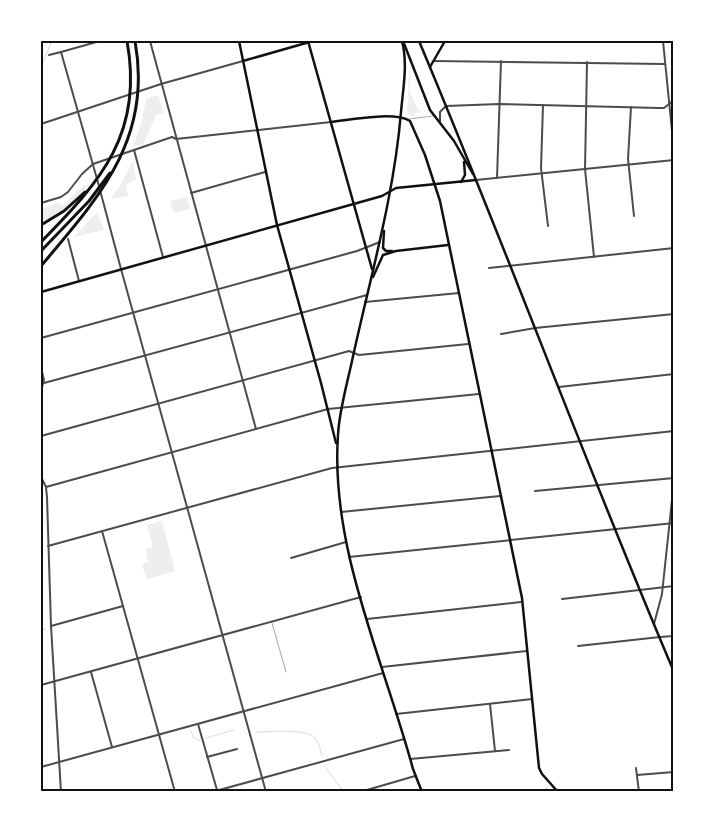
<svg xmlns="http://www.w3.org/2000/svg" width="715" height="833" viewBox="0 0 715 833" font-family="Roboto,sans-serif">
	<rect width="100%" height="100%" fill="#fff"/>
	<g fill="#eee">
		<path d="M 409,71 L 411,72 L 409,90 L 418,110 L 422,112 L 415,113 L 414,116 L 407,115 Z"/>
		<path d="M 158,95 L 164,113 L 156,115 L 143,145 L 133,146 L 141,125 L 146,99 Z"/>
		<path d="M 133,161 L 136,179 L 126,185 L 128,196 L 110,199 L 120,186 Z"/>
		<path d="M 90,183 C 78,202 60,212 41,223 L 41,209 L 57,203 L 63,206 L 78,190 Z"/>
		<path d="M 187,197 L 190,209 L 174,213 L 170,201 Z"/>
		<path d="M 97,212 L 104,230 L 74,237 Z"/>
		<path d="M 162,521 L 175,571 L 147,579 L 142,564 L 148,562 L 146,549 L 153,547 L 147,525 Z"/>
	</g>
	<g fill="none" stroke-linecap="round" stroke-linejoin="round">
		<g stroke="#d9d9d9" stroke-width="1">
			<path d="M 41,66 L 52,41"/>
			<path d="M 41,601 L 42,627 L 46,631"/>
			<path d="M 191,731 L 194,738 L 200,741"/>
			<path d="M 256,732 C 270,732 305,728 315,738 C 319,742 320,750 322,756"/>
			<path d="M 206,738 L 234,730"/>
			<path d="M 325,767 L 343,791"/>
			<path d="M 541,792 L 548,787"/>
		</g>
		<g stroke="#4c4c4c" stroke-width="0.5">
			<path d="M 409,119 L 433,116"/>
			<path d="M 272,623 L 286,672"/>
		</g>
		<g stroke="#4c4c4c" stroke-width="2">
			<path d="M 150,41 L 256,429"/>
			<path d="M 49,55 L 61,52"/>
			<path d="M 434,61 L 665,64"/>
			<path d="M 587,62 L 585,169 L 594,257"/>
			<path d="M 543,105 L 541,168 L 548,226"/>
			<path d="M 631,107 L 628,159 L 634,216"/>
			<path d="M 440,122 L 440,112 L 446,106 L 499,104 L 659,108 L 664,108 L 674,100"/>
			<path d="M 134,150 L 163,257"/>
			<path d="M 497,178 L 501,61"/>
			<path d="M 476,180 L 674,160"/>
			<path d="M 191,193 L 265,172"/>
			<path d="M 68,239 L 79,281"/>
			<path d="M 489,268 L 674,248"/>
			<path d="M 121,269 L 266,792"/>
			<path d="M 365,302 L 459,293"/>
			<path d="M 501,334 L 535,328 L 674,314"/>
			<path d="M 41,338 L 357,251 L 380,242"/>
			<path d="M 44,383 L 367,295"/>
			<path d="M 559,387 L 674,374"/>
			<path d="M 41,436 L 349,351 L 359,355 L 468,344"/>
			<path d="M 46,487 L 328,409 L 479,394"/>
			<path d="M 535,491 L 674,478"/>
			<path d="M 341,512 L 500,496"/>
			<path d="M 102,531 L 175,792"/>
			<path d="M 48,546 L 332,468 L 674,431"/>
			<path d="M 349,557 L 674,523"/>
			<path d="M 291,558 L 346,542"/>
			<path d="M 562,599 L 674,586"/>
			<path d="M 367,619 L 521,602"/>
			<path d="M 51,626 L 123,606"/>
			<path d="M 578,646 L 660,637"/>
			<path d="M 382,667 L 527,651"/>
			<path d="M 91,672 L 112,747"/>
			<path d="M 41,685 L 361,597"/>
			<path d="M 490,704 L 495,751"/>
			<path d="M 396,714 L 532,699"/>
			<path d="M 198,724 L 217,790"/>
			<path d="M 207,757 L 237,749"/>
			<path d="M 410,759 L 509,750"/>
			<path d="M 636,768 L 639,792"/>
			<path d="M 637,775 L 674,772"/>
			<path d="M 212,792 L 404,739"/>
			<path d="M 360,792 L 415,776"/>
		</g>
		<g stroke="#4c4c4c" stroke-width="2">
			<path d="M 663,41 L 674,151"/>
			<path d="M 41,124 L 161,84 L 243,61"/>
			<path d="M 99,186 L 61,52 L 100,41"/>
			<path d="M 100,190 L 121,269"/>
			<path d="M 41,203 L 61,197 L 68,192 L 82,174 L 93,164 L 172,137 L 176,139 L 331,122"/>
			<path d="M 41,368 L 44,380 L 41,391"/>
			<path d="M 41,477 L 46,487 L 47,497 L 51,626 L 61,792"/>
			<path d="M 654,624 L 662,594 L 674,481"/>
			<path d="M 660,637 L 674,636"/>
			<path d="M 41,767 L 383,673"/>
		</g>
		<g stroke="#111" stroke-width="2.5">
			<path d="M 239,41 L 277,225 L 321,383 L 336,443"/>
			<path d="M 308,41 L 372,269"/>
			<path d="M 402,41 C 408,64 403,89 401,112 C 394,197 370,278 352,361 C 347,384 339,412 338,435 C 330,548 384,661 413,769 L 422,792"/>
			<path d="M 243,61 L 313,41"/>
			<path d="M 331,122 C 350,120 394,111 410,121 L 425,155 L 440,201 L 522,598 L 539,768 L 542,774 L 558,792"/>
			<path d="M 384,231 L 383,248 L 386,251 L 392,251"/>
			<path d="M 373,277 L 383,255 L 396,251 L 448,245"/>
			<path d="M 41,292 L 382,196 L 396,188 L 476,180"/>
		</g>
		<g stroke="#111" stroke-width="2.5">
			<path d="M 403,41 L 430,110 L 454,141 L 473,174"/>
			<path d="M 419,41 C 507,250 585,463 674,672"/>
			<path d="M 430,67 L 445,41"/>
			<path d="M 461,182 L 465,175 L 464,162"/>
		</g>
		<g stroke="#111" stroke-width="3">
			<path d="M 41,225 L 64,211 L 85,192"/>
			<path d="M 41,242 C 101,181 144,133 127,41"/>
			<path d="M 41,251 L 89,201 L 110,173"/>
			<path d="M 41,266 C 99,197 153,139 135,41"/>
		</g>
	</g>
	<rect width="715" height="833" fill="none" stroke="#ffffff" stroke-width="85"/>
	<rect x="42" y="42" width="630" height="748" fill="none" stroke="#111" stroke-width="2"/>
</svg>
